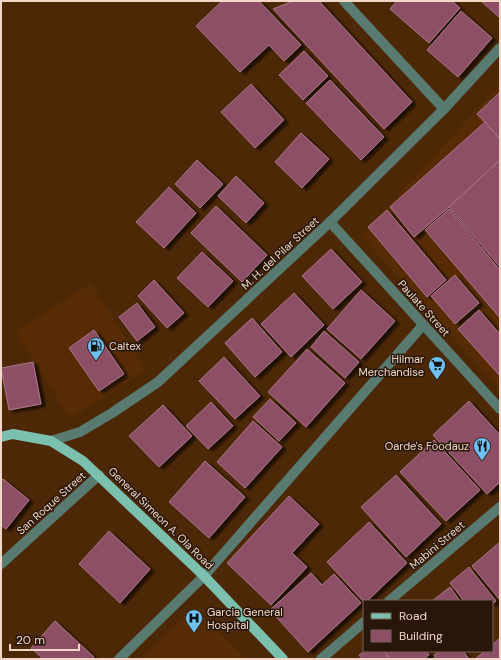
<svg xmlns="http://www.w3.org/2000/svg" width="501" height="660" viewBox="0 0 501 660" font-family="'DM Sans',sans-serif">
	<defs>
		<filter id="shadow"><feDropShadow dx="4.5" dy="2.5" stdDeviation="1" flood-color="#0009"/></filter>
	</defs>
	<rect width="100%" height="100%" fill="#4d2807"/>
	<g fill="#572c04">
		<path d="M 500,84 L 500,389 L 361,236 Z"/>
		<path d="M 91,283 L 146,370 L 70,419 L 15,332 Z"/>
		<path d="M 193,607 L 246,659 L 142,659 Z"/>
	</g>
	<g fill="#8c4f66" stroke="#ab7689" filter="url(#shadow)">
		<path d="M 222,1 L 259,1 L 301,45 L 284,61 L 269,45 L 240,72 L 196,26 Z"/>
		<path d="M 293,1 L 319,1 L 412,102 L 384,129 L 273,9 Z"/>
		<path d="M 397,1 L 452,1 L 460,8 L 429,43 L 390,9 Z"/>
		<path d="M 481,1 L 500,1 L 500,18 Z"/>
		<path d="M 461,11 L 492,38 L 458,77 L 427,50 Z"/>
		<path d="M 304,51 L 328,76 L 303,100 L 279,75 Z"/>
		<path d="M 330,80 L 384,137 L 361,160 L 306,103 Z"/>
		<path d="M 251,84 L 284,120 L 255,148 L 221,112 Z"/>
		<path d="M 500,92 L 500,139 L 477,114 Z"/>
		<path d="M 485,122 L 500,139 L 500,160 L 449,207 L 414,237 L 390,207 Z"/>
		<path d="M 301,133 L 329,159 L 302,188 L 275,162 Z"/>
		<path d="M 197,160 L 223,184 L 200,208 L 175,184 Z"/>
		<path d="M 500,160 L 500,267 L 449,207 Z"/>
		<path d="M 236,176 L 264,203 L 246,223 L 218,196 Z"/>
		<path d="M 169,187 L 196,213 L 164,248 L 136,222 Z"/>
		<path d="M 216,206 L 267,255 L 242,282 L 191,233 Z"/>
		<path d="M 449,209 L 500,270 L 500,318 L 425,230 Z"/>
		<path d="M 387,210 L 446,280 L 427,297 L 368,227 Z"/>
		<path d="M 331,249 L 362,282 L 333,309 L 302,276 Z"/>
		<path d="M 202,252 L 233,281 L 208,307 L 177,278 Z"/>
		<path d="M 455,275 L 479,303 L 455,324 L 431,296 Z"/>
		<path d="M 154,280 L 184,313 L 167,328 L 138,296 Z"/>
		<path d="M 361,290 L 395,321 L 361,359 L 327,329 Z"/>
		<path d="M 294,293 L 324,325 L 291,357 L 261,324 Z"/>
		<path d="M 137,303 L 155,327 L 137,341 L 119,317 Z"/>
		<path d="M 479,310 L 500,334 L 500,376 L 458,329 Z"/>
		<path d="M 252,318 L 282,352 L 255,377 L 225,343 Z"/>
		<path d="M 94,330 L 124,374 L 99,391 L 69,348 Z"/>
		<path d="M 324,331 L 359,362 L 345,378 L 311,347 Z"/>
		<path d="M 307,349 L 345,383 L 306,427 L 268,392 Z"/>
		<path d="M 224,357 L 260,396 L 235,419 L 199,381 Z"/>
		<path d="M 33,362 L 41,404 L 9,410 L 1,368 Z"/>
		<path d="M 270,399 L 296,423 L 279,441 L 253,417 Z"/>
		<path d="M 469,401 L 500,435 L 500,482 L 487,494 L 433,435 Z"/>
		<path d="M 211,402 L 233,426 L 208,449 L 186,426 Z"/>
		<path d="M 163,405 L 192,436 L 159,467 L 129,436 Z"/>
		<path d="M 253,421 L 282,447 L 245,488 L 217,462 Z"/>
		<path d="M 434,440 L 480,490 L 446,521 L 400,472 Z"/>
		<path d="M 205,461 L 245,497 L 209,538 L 169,502 Z"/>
		<path d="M 396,475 L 441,524 L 406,557 L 361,507 Z"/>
		<path d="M 3,479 L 29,500 L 6,529 L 1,525 L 1,481 Z"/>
		<path d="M 289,496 L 319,524 L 292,553 L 307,567 L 271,605 L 227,563 Z"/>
		<path d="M 369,522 L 407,563 L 367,601 L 364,601 L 364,602 L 327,562 Z"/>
		<path d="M 109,531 L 150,569 L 120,603 L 79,564 Z"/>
		<path d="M 500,542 L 500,600 L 472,566 Z"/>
		<path d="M 469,567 L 496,601 L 492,605 L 492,601 L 464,601 L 450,583 Z"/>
		<path d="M 311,573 L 322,585 L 334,574 L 361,603 L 308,652 L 270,610 Z"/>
		<path d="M 450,587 L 460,601 L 432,601 Z"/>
		<path d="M 55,621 L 94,657 L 92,659 L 43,659 L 31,648 Z"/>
		<path d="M 500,638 L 500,659 L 475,659 L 485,651 L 492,651 L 492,645 Z"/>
		<path d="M 365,651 L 384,651 L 390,659 L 362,659 L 359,655 Z"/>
		<path d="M 384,651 L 426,651 L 429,655 L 424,659 L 390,659 Z"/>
		<path d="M 440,651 L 463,651 L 469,659 L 436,659 L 434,655 Z"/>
	</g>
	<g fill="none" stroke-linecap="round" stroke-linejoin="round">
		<g stroke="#597a71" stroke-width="10">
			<path d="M 344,1 L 444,109"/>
			<path d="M 330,222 L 500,409"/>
			<path d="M 51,441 L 80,432 L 112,413 L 158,382 L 330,222 L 444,109 L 500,48"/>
			<path d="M 1,564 L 99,475"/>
			<path d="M 389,601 L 500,507"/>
			<path d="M 119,659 L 204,576 L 423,325"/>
			<path d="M 321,659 L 364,622"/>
		</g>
		<path stroke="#7bbfae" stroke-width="10" d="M 1,437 L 13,434 L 51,441 L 83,461 L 204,576 L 283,659"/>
	</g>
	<defs>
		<g id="fuel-pin" transform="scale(0.9)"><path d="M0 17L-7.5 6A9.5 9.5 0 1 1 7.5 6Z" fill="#6ec2f3" stroke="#271609"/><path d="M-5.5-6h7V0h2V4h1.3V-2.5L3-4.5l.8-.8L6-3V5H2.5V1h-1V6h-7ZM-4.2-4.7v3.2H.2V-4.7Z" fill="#111"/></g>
		<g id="supermarket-pin" transform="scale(0.9)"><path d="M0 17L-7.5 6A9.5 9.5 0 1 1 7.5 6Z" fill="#6ec2f3" stroke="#271609"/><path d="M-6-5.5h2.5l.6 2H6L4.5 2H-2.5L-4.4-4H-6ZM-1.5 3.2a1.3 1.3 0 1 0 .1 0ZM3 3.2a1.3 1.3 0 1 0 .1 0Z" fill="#111"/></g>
		<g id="restaurant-pin" transform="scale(0.9)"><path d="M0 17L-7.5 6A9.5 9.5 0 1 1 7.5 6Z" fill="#6ec2f3" stroke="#271609"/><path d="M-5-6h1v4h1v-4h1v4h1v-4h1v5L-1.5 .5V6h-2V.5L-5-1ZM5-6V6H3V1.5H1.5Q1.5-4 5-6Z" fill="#111"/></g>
		<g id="hospital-pin" transform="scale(0.9)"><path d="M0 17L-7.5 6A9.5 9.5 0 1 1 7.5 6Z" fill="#6ec2f3" stroke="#271609"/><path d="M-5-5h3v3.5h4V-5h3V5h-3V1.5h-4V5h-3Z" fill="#111"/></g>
	</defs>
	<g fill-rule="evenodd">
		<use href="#fuel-pin" x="96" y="346"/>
		<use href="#supermarket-pin" x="437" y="365"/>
		<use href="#restaurant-pin" x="482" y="446"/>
		<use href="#hospital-pin" x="194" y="618"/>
	</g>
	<g text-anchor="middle" stroke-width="3" stroke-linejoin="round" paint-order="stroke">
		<g font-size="11" fill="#f0d7c7" stroke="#271609">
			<text transform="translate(280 253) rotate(-43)" y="4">M. H. del Pilar Street</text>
			<text transform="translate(424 308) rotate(48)" y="4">Paulate Street</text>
			<text transform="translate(51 503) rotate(-42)" y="4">San Roque Street</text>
			<text transform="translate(161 518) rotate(44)" y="4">General Simeon A. Ola Road</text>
			<text transform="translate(437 545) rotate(-40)" y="4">Mabini Street</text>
		</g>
		<g font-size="11" fill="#f0d7c7" stroke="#271609" text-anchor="start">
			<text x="109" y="350">Caltex</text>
			<text x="424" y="363" text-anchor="end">Hilmar<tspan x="424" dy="13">Merchandise</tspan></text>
			<text x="469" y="450" text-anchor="end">Oarde's Foodauz</text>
			<text x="207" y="616">Garcia General<tspan x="207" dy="13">Hospital</tspan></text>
		</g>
	</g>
	<rect width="501" height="660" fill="none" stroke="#f0d7c7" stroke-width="4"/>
	<rect x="363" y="600" width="130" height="52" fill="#271609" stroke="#776355"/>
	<rect x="371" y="613" width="20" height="6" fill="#7bbfae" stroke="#776355"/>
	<text x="399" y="620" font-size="12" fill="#f0d7c7">Road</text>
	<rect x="371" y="630" width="20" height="12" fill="#8c4f66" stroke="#776355"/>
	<text x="399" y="640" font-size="12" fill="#f0d7c7">Building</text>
	<path d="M10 644v6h69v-6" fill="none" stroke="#f0d7c7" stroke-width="2"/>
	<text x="16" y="644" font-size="12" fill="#f0d7c7" stroke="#271609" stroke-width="3" paint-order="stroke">20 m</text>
</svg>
